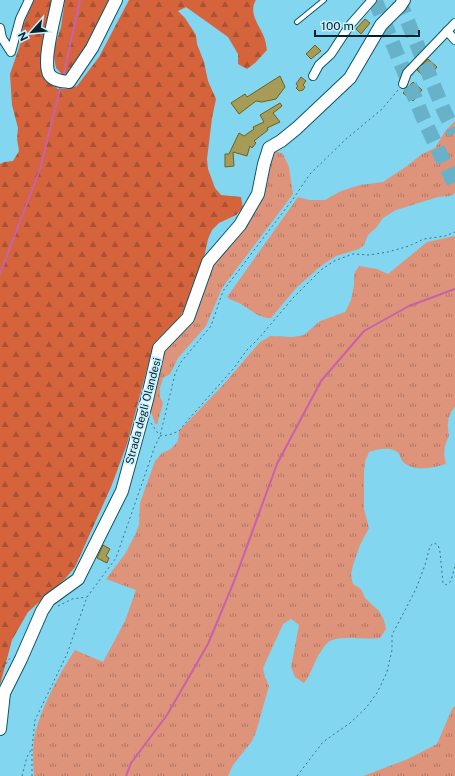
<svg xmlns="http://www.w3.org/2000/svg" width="455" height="776" viewBox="0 0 455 776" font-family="'Public Sans',sans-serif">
	<defs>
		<pattern id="grass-tufts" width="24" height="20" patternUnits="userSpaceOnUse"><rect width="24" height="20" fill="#de947b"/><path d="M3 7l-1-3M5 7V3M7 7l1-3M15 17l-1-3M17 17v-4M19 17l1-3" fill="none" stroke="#b27865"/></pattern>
		<pattern id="forest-firs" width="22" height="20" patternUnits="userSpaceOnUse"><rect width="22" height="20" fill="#d5643d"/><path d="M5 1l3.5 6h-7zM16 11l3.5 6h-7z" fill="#aa5233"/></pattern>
	</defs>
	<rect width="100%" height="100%" fill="#82d6f0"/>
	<g fill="url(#grass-tufts)">
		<path d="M 455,121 L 455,193 L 450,196 L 438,197 L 396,210 L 383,218 L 376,228 L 368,235 L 364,245 L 359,249 L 336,256 L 321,266 L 296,288 L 271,318 C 258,318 251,310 241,304 C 236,301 231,301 227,297 L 298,197 L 310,200 L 325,200 L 341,191 L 360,185 L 383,182 L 407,166 L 422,154 L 435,148 L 446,130 Z"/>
		<path d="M 271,149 L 283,154 L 289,167 L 293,194 L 222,288 L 206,326 L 178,358 L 170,374 L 163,378 L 160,388 L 160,397 L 163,403 L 157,425 L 155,423 L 151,412 L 150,400 L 162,349 L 178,335 L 211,264 L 238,235 Z"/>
		<path d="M 455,236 L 455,407 C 447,415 447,426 449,436 C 444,446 443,453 446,464 C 433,468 414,472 403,462 C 401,460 401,457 399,454 C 392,446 378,449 369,452 L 365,462 L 364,472 L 364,509 L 369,528 L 360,545 L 353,565 L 351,575 L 353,584 L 361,589 L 365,598 L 379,611 L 384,620 L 386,629 L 380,638 C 367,640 340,635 330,641 C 325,644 321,651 318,656 C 313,665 311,674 304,683 L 295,677 L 291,667 L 299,625 L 291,619 L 283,624 L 263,668 L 265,677 L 269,686 L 256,732 L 252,741 L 233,765 L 228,776 L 34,776 C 33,764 32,741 36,730 C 43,705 60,672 75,650 L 103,662 L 125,621 L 136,590 L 106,579 L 125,554 L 135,535 L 139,525 L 140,503 L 155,461 L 162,453 L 171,449 L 178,441 L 179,431 L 223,385 L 259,343 L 270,336 L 293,337 L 304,335 L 320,321 L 345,312 L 351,300 L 354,285 L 354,274 L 359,266 L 377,269 L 388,274 L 427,242 Z"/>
		<path d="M 455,706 L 455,776 L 363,776 L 408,759 L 437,744 L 452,709 Z"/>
	</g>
	<g fill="url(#forest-firs)">
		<path d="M 34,0 L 55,0 L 45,74 L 49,83 L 58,89 L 68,89 L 77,86 L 99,57 L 129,0 L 256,0 C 247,14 262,28 265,40 C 266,43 266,47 267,50 L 255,63 L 247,69 L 238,64 L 238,54 L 228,37 L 186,7 L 178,11 L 185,18 L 196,35 L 197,44 L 204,62 L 208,81 L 216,99 L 212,118 L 207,159 L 208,169 L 215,188 L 221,195 L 241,197 L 243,208 L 236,215 L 219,223 L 212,230 L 208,239 L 204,258 L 187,305 L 178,320 L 163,334 L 151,354 L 127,444 L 111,487 L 75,567 L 65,579 L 28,612 L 12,640 L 0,685 L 0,164 L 4,162 L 13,161 L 19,151 L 17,139 L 18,128 L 12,105 L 10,74 L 20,45 L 23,25 Z"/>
		<path d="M 65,0 L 111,0 L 81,58 L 73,70 L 63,75 L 56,68 L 54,57 L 55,46 L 61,27 Z"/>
	</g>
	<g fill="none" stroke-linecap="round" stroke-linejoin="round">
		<g stroke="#c562a9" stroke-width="2">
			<path d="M 63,77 L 80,0"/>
			<path d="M 0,274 L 40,169 L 61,85"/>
			<path d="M 126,776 L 131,763 L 167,715 L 208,644 L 235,579 L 277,464 L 321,381 L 364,331 L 409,306 L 455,289"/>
		</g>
	</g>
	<g fill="#a79b58" stroke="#6e621b">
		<path d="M 365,19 L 370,23 L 361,34 L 356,29 Z"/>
		<path d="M 315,45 L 321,51 L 311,59 L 306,54 Z"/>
		<path d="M 428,59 L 437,67 L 427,79 L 417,70 Z"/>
		<path d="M 280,76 L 285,87 L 276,99 L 262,102 L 256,101 L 239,114 L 231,103 L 245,94 L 247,97 Z"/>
		<path d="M 301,77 L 306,81 L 303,85 L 305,87 L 303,90 L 299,91 L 296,88 L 298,86 L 296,84 Z"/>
		<path d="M 413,82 L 422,90 L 413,101 L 403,93 Z"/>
		<path d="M 280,103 L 282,106 L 273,113 L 280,122 L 267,128 L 268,130 L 254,141 L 256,143 L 252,148 L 250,146 L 247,156 L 233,152 L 234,166 L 225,167 L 225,154 L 229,154 L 239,133 L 244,136 L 254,129 L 253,127 L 264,122 L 260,115 Z"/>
		<path d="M 103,545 L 110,549 L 106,556 L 109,558 L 107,563 L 97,558 Z"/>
	</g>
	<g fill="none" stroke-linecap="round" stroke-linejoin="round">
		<g stroke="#68b2c9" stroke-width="15" stroke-dasharray="15 8" stroke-linecap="butt">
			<path d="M 375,0 L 424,120 L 455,185"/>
			<path d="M 399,0 L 444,111 L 455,133"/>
		</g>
		<g stroke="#0d5668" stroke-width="6">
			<path id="service" d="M 297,22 L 324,0"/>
		</g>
		<g stroke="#0d5668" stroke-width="10">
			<g id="minor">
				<path d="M 0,28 L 2,38 L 11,52 L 20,19 L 29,0"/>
				<path d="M 447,31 L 455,40"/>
				<path d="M 313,76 L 319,65 L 331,54 L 350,25 L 372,0"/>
				<path d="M 403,84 L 407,73 L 455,23"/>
			</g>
		</g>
		<g stroke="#0d5668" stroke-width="14">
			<g id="secondary">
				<path d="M 58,0 C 55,17 42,60 49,74 C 53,81 62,81 69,82 L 92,48 L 116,0"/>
				<path d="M 0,729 L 4,693 L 21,659 L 42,611 L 49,600 L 78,579 L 122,491 L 147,400 L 159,348 L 188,318 L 208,262 L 240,225 L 258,194 L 264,164 L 269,148 L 281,141 L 297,128 L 350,78 L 381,25 L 400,6 L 404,0"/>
			</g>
		</g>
		<g stroke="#3c7486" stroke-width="1" stroke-dasharray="2 3" stroke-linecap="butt">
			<path d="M 151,423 L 159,435"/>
			<path d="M 160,436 L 169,435 L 179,431 L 188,420 L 234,368 L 246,351 L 259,338 L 293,298 L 321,270 L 334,261 L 353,254 L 369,255 L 388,252 L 409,246 L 424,239 L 445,236 L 455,232"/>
			<path d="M 58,606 L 72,599 L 87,597"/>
			<path d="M 0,672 L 11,657"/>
			<path d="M 22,776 L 27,757 L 32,748"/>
			<path d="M 32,776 L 32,748 L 35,720 L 67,654 L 87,597 L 116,558 L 155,446 L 160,436 L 175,374 L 181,362 L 211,326 L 223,291 L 293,199 L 310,174 L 345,140 L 382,109 L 399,89"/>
			<path d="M 297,776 L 323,742 L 350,723 L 366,708 L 377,693 L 387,672 L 392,650 L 392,635 L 416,589 L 425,565 L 430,546 L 434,543 L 438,545 L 440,552 L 443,583 L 446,585 L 451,581 L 455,566"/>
		</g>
		<use href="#service" stroke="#fff" stroke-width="4"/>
		<use href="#minor" stroke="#fff" stroke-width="8"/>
		<use href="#secondary" stroke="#fff" stroke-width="12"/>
	</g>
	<g text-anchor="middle" stroke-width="3.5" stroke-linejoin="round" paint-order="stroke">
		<g font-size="11" fill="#00222c" stroke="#c9f1fd">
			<text transform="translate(143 411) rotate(-75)" y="4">Strada degli Olandesi</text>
		</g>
	</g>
	<g transform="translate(32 32) rotate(243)" stroke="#c9f1fd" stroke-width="3" paint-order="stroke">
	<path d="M0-3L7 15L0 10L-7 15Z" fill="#00222c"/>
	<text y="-6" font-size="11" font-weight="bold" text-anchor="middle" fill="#00222c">N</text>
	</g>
	<path d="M315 30v6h104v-6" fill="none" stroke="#00222c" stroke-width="2"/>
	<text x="321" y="30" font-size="12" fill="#00222c" stroke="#c9f1fd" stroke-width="3" paint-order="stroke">100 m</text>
</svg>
